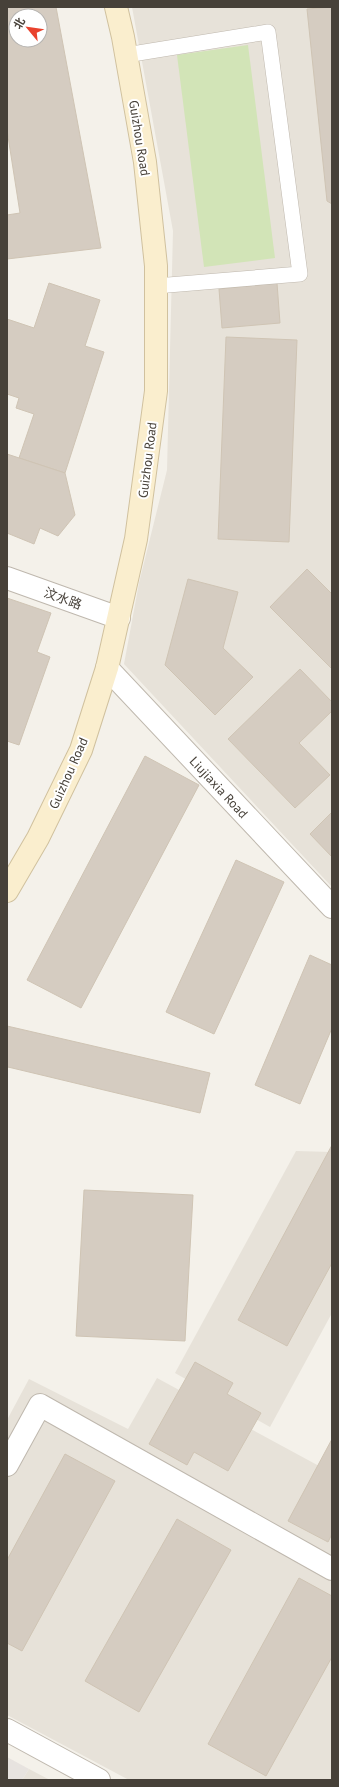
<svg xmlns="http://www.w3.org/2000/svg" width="339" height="1787" viewBox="0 0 339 1787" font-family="'PT Sans','Noto Sans SC',sans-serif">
	<rect width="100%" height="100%" fill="#f4f1ea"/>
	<g fill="#e7e2d9">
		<path d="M 132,7 L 332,7 L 332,887 L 124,664 L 139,583 L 167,470 L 173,231 Z"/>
		<path d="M 296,1151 L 332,1152 L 332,1313 L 270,1427 L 175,1373 Z"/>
		<path d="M 157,1378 L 332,1473 L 332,1780 L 129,1780 L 7,1715 L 7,1420 L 29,1379 L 128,1429 Z"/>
		<path d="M 29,1769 L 50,1780 L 22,1780 Z"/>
	</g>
	<path fill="#e7e3df" d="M 7,1757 L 29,1769 L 22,1780 L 7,1780 Z"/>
	<path fill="#d2e4b7" d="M 248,45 L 275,258 L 204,267 L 177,55 Z"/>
	<g fill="#d5ccc1" stroke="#cfc4b4" fill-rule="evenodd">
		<path d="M 7,7 L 56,7 L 101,248 L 7,259 L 7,215 L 20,213 L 7,130 ZM 16,16 L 40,16 L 40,40 L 16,40 Z"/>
		<path d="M 332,7 L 332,204 L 327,201 L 307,9 Z"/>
		<path d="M 49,283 L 100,300 L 85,346 L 104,352 L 65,473 L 19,458 L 34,414 L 16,408 L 19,398 L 7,394 L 7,319 L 34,328 Z"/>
		<path d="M 277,283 L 280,323 L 222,328 L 219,289 Z"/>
		<path d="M 226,337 L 297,340 L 289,542 L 218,539 Z"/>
		<path d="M 7,454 L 65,473 L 75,515 L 58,536 L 40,528 L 34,544 L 7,533 Z"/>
		<path d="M 307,569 L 332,594 L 332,669 L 270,607 Z"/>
		<path d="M 188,579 L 238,592 L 223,648 L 253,677 L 215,715 L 165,665 Z"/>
		<path d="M 7,598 L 51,613 L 37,652 L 50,657 L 19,745 L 7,741 Z"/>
		<path d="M 300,669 L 332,702 L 332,711 L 299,743 L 330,775 L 295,808 L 228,739 Z"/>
		<path d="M 145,756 L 199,785 L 81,1008 L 27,980 Z"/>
		<path d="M 332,812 L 332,857 L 310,834 Z"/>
		<path d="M 236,860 L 284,882 L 214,1034 L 166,1012 Z"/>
		<path d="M 310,955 L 332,965 L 332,1028 L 300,1104 L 255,1085 Z"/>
		<path d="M 7,1026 L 210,1073 L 200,1113 L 8,1067 L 7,1069 Z"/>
		<path d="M 332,1145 L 332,1263 L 287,1346 L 238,1320 Z"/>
		<path d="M 84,1190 L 193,1195 L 185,1341 L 76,1336 Z"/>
		<path d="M 195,1362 L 233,1383 L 227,1394 L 261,1413 L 228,1471 L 194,1452 L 187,1465 L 149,1444 Z"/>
		<path d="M 332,1439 L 332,1534 L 328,1542 L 288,1521 Z"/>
		<path d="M 65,1454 L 115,1481 L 22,1651 L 7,1643 L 7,1560 Z"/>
		<path d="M 177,1519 L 231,1550 L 139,1712 L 85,1681 Z"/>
		<path d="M 299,1578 L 332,1596 L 332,1657 L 266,1776 L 208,1744 Z"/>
	</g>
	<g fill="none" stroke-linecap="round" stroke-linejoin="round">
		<g stroke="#bfb8ae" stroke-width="16">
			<path id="lane" d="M 126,55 L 268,32 L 300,274 L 156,286"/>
		</g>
		<g stroke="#bfb8ae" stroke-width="24">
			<g id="street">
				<path d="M 7,578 L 119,618"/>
				<path d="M 107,668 L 332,907"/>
				<path d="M 7,1465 L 40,1405 L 332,1569"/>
				<path d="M 7,1730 L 99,1780"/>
			</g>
		</g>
		<g stroke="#d0c19e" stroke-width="24">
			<path id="secondary" d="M 7,891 L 38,838 L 81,750 L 107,668 L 136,539 L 156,391 L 156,266 L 145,162 L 123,37 L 116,7"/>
		</g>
		<use href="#lane" stroke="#fff" stroke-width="15"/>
		<use href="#street" stroke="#fff" stroke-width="22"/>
		<use href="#secondary" stroke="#faeece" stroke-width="22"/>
	</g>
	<g text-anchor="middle" stroke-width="4" stroke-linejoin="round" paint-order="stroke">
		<g font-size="13" fill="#474139" stroke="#fff">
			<text transform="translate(140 138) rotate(81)" y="5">Guizhou Road</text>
			<text transform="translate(147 460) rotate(-83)" y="5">Guizhou Road</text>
			<text transform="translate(63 598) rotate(20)" y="5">汶水路</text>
			<text transform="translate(68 773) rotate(-66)" y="5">Guizhou Road</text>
			<text transform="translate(219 787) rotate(47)" y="5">Liujiaxia Road</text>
		</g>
	</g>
	<rect width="339" height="1787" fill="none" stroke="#474139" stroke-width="16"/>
	<g transform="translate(28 28) rotate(299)"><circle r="19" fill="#ffffff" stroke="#b5b3b0"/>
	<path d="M0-3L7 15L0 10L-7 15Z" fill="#e9422d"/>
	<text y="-6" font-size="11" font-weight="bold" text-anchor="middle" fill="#474139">北</text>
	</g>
</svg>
